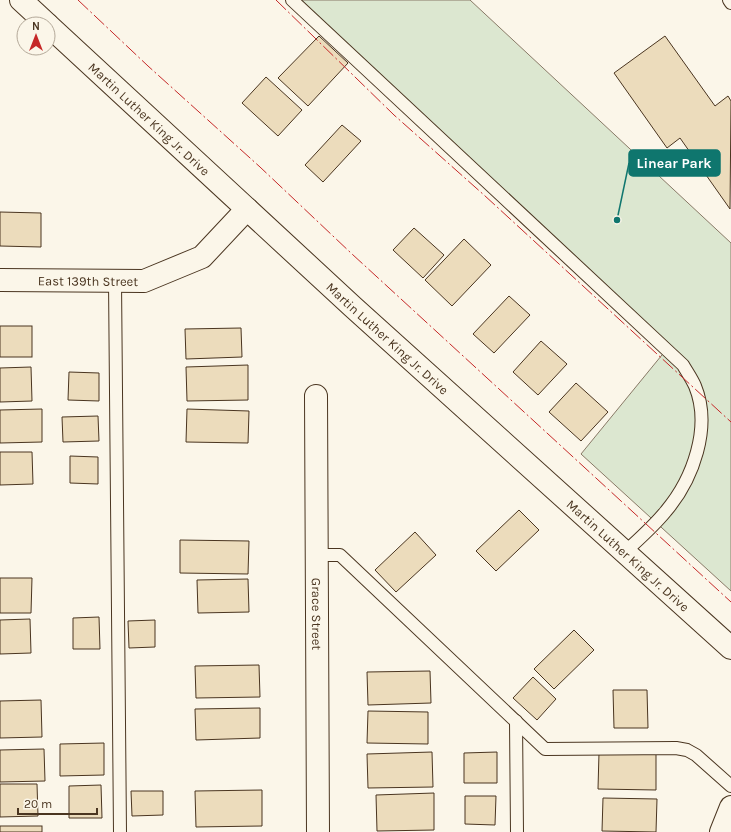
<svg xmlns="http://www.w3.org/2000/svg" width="731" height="832" viewBox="0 0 731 832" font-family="Karla,sans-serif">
	<rect width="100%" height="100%" fill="#fbf6e9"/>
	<path fill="#dce7d0" stroke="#887966" d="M 292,0 L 470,0 L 731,243 L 731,591 L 581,454 L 666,350 Z"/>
	<g fill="#ecdcbc" stroke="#4a3520">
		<path d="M 319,36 L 348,63 L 308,106 L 278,78 Z"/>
		<path d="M 665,36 L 715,106 L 728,96 L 731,101 L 730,209 L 680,138 L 667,148 L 614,73 Z"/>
		<path d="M 266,77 L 302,110 L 278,136 L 242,103 Z"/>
		<path d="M 342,125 L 361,141 L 323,182 L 305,165 Z"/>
		<path d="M 0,212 L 41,213 L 41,247 L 0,246 Z"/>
		<path d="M 414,228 L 444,255 L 423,278 L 393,250 Z"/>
		<path d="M 464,239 L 491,265 L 452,306 L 425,280 Z"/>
		<path d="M 509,296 L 530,315 L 494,353 L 473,334 Z"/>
		<rect x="0" y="326" width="32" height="31"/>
		<path d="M 241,328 L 242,357 L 186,359 L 185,329 Z"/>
		<path d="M 541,341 L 567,364 L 538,395 L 513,372 Z"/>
		<path d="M 248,365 L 248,400 L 187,401 L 186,367 Z"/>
		<path d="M 31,367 L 32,401 L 0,402 L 0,368 Z"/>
		<path d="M 69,372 L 99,373 L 99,401 L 68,400 Z"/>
		<path d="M 576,383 L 608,412 L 581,441 L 549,412 Z"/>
		<path d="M 42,409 L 42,442 L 0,443 L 0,410 Z"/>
		<path d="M 187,409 L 249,411 L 248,443 L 186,442 Z"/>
		<path d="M 98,416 L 99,441 L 63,442 L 62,417 Z"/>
		<path d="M 0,452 L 32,452 L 33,484 L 0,485 Z"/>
		<path d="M 70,456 L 98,457 L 98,484 L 70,483 Z"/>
		<path d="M 519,510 L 539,530 L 496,571 L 476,551 Z"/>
		<path d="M 415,532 L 436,555 L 396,592 L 375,570 Z"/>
		<path d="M 180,540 L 249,541 L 248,574 L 180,573 Z"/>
		<path d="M 0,578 L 32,578 L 31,613 L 0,613 Z"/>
		<path d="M 248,579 L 249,612 L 198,613 L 197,580 Z"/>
		<path d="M 99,617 L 100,649 L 73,649 L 73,618 Z"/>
		<path d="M 30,619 L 31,653 L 0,654 L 0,620 Z"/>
		<path d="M 155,620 L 155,647 L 129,648 L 128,621 Z"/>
		<path d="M 574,630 L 594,650 L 554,689 L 534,669 Z"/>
		<path d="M 259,665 L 260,697 L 196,698 L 195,666 Z"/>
		<path d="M 430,671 L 431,703 L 368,705 L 367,672 Z"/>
		<path d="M 533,677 L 556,699 L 537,720 L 513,698 Z"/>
		<path d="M 613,690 L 647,690 L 648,728 L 614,728 Z"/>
		<path d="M 41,700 L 42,737 L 0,738 L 0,701 Z"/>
		<path d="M 260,708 L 260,738 L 196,740 L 195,709 Z"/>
		<path d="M 368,711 L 428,712 L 428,744 L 367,743 Z"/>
		<path d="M 104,743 L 104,775 L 60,776 L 60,744 Z"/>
		<path d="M 44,749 L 45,781 L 0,782 L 0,750 Z"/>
		<path d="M 432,752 L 433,787 L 368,788 L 367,754 Z"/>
		<path d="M 497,752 L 497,783 L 464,783 L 464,753 Z"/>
		<path d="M 599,753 L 656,754 L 656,790 L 598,789 Z"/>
		<path d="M 0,784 L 37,784 L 38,816 L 0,817 Z"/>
		<path d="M 101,785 L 102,818 L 69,818 L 69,786 Z"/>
		<path d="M 262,790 L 262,826 L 196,827 L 195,791 Z"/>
		<path d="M 131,791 L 163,791 L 163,815 L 132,816 Z"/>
		<path d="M 434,793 L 434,830 L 377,831 L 376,795 Z"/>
		<path d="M 465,796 L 496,796 L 495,825 L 465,824 Z"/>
		<path d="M 603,798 L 657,799 L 656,832 L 602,831 Z"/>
		<rect x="0" y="826" width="42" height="6"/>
	</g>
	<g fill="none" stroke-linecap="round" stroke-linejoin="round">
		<g stroke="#4a3520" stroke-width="14">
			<g id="service">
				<path d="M 292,0 L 683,365 C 687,372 692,379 695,386 C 712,427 693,479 666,511 C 654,526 639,539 625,552"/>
				<path d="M 729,0 L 731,3"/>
				<path d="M 115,281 L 120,832"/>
				<path d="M 317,555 L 340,555 L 545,749 L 676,748 L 687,750 L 696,755 L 731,786"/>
				<path d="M 516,721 L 517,832"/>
			</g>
		</g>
		<g stroke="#4a3520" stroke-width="24">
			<g id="minor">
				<path id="s1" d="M 0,280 L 144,281 L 202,257 L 247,209"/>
				<path id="s2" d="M 316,396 L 318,832"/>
				<path d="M 721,832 L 731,807"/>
			</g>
		</g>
		<g stroke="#4a3520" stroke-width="24">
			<g id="secondary">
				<path d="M 21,0 L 47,24"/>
				<path id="s3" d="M 48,25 L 353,307 L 731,648"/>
			</g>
		</g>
		<use href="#service" stroke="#fbf6e9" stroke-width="12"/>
		<use href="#minor" stroke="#fbf6e9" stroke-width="22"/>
		<use href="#secondary" stroke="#fbf6e9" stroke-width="22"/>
		<g stroke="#c62828" stroke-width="1" stroke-dasharray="14 3 2 3" stroke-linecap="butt">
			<path d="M 78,0 L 148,66 L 260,167 L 352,254 L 731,602"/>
			<path d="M 276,0 L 394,115 L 484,195 L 731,422"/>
		</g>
	</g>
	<g text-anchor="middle" stroke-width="3" stroke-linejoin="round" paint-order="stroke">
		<g font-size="13" fill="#4a3520" stroke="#fbf6e9">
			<text dy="5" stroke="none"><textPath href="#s3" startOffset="138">Martin Luther King Jr. Drive</textPath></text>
			<text dy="5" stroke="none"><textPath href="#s1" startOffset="88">East 139th Street</textPath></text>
			<text dy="5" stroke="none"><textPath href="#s3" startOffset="462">Martin Luther King Jr. Drive</textPath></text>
			<text dy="5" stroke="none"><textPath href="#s3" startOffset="786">Martin Luther King Jr. Drive</textPath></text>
			<text dy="5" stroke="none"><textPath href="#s2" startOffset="218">Grace Street</textPath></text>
		</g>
	</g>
	<path fill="none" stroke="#0f766e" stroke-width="1.5" d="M617 220L629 163"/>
	<circle fill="#0f766e" stroke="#fbf6e9" stroke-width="1.5" cx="617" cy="220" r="4"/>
	<rect fill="#0f766e" stroke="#0f766e" stroke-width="1.5" x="629" y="150" width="91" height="26" rx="4"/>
	<g font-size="14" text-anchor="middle" font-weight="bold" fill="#fff">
		<text x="674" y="168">Linear Park</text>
	</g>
	<g transform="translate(36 36)"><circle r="19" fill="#fbf6e9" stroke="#b4a999"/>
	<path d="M0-3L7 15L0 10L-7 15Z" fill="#c62828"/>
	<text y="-6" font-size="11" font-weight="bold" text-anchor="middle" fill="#4a3520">N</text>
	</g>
	<path d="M18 808v6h79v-6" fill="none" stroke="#4a3520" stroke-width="2"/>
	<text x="24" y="808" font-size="12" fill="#4a3520" stroke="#fbf6e9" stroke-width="3" paint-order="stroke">20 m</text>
</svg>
